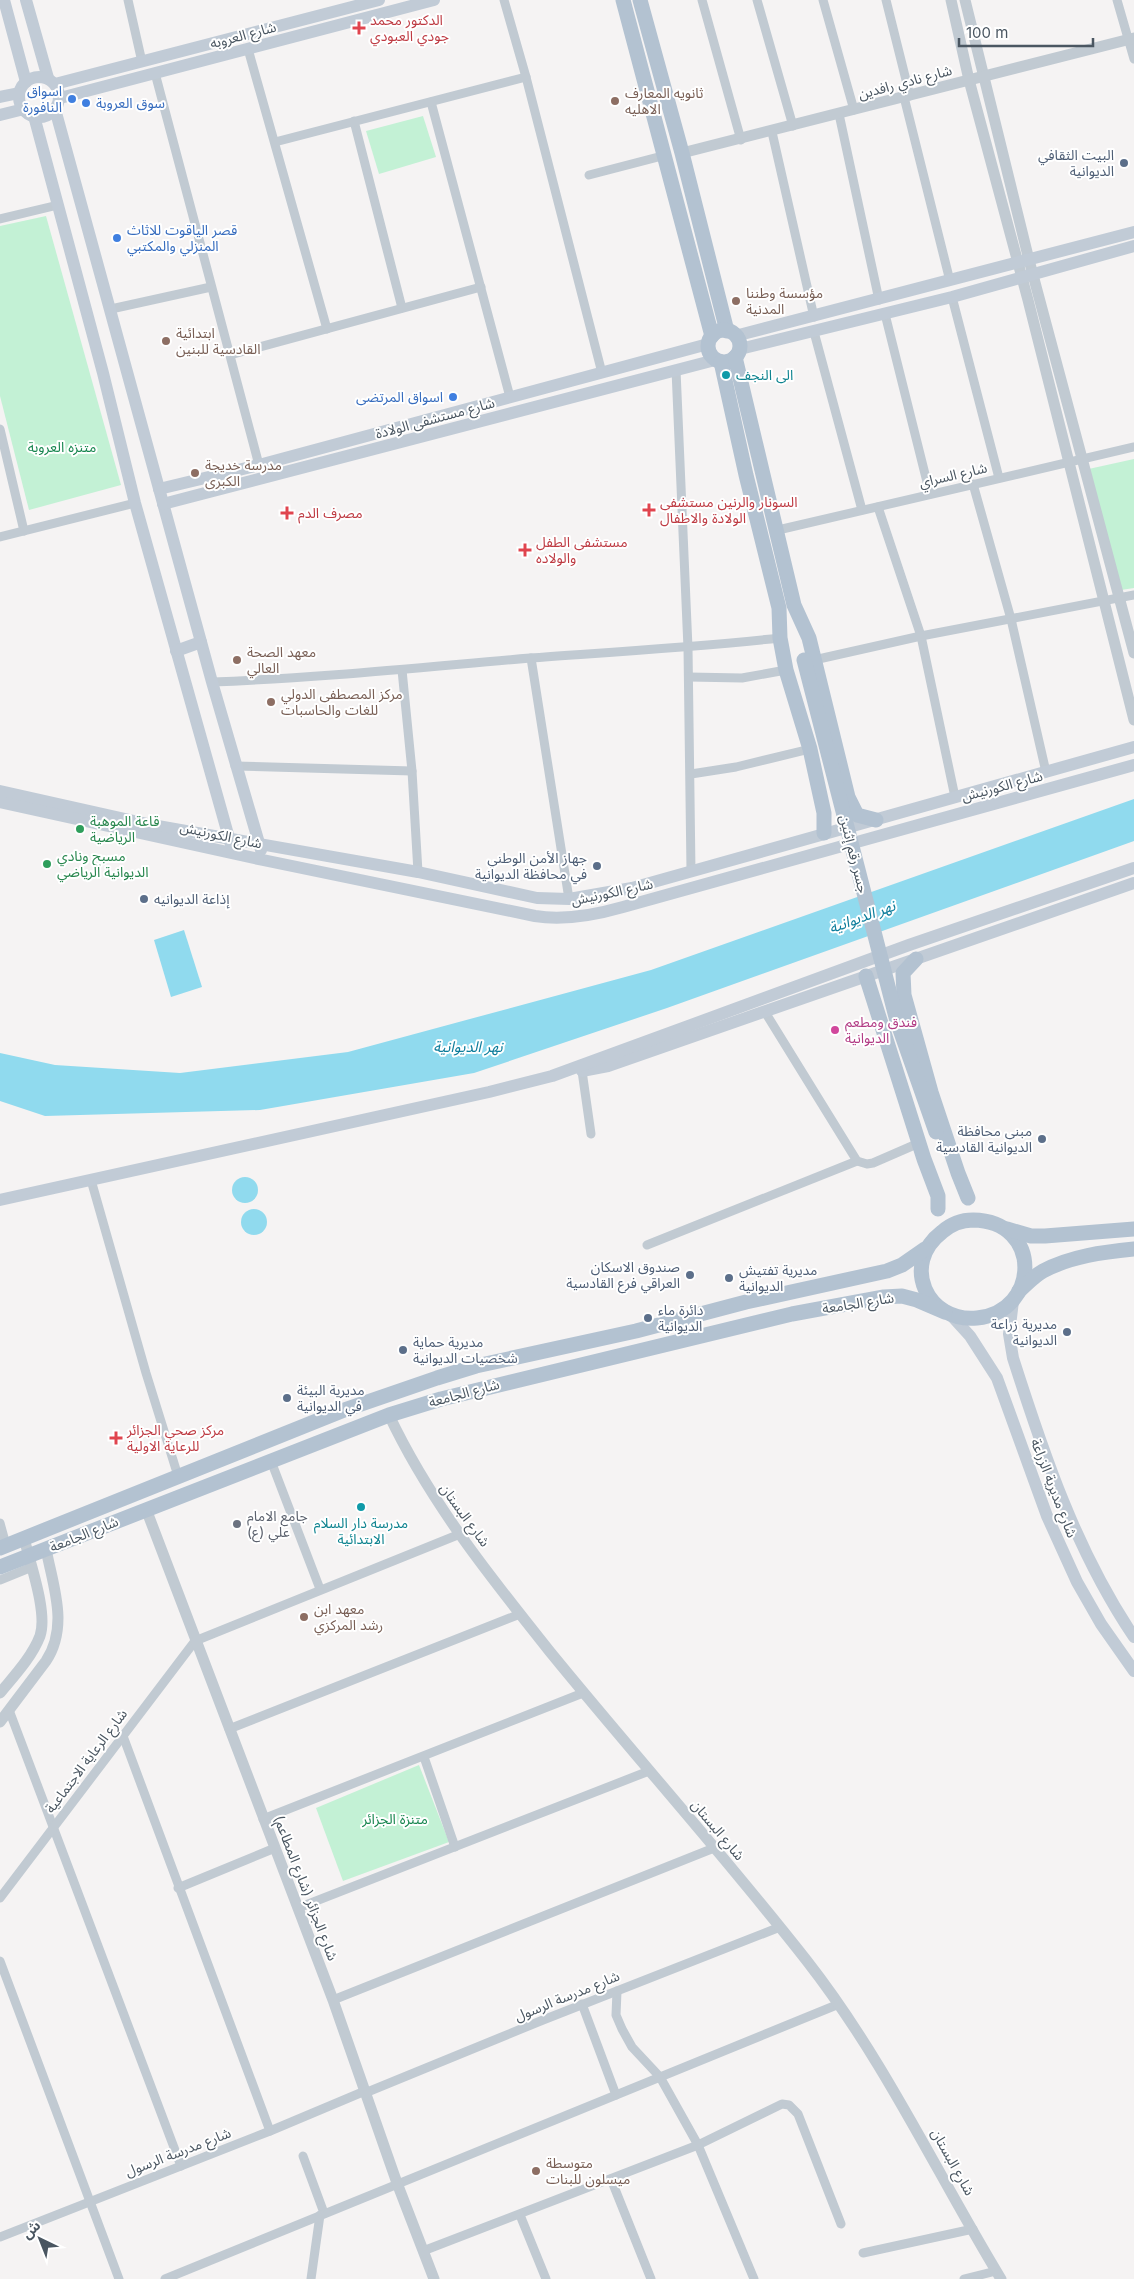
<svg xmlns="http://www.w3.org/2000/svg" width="1134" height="2279" viewBox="0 0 1134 2279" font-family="Inter,'Noto Sans Arabic',sans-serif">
	<rect width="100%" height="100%" fill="#f5f3f3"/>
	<g fill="#c3f1d5">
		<path d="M 423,116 L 436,157 L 379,174 L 366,131 Z"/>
		<path d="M 46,216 L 121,485 L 29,510 L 0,396 L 0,226 Z"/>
		<path d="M 1134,459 L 1134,588 L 1121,590 L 1084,470 Z"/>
		<path d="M 419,1765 L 449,1842 L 343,1881 L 316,1808 Z"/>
	</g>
	<g fill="#90daee">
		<path d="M 1134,799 L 1134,841 L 667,1008 L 474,1073 L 260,1110 L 45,1116 L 0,1101 L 0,1053 L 55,1065 L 180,1073 L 348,1052 L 651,970 Z"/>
		<path d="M 184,930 L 202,987 L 171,997 L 154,940 Z"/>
		<circle cx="245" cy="1190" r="13"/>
		<circle cx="254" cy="1222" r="13"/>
	</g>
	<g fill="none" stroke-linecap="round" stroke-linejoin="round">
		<g stroke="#c1cad2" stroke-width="9">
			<path d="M 128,0 L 142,62"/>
			<path d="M 504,0 L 526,77 L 602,373"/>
			<path d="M 702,0 L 741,140"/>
			<path d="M 757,0 L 793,126"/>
			<path d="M 823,0 L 854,110"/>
			<path d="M 886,0 L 910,96"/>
			<path d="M 1117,0 L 1134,59"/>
			<path d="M 248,49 L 327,329"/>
			<path d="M 155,73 L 259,465"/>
			<path d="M 904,97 L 950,281"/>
			<path d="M 431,102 L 510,397"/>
			<path d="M 839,114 L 879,300"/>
			<path d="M 354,121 L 402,308"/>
			<path d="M 772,132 L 814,317"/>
			<path d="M 275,142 L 526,77"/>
			<path d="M 589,175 L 666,155"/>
			<path d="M 0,219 L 58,205"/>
			<path d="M 952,297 L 999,478"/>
			<path d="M 111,309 L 211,287"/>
			<path d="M 885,314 L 930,494"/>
			<path d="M 814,332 L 862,510"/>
			<path d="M 230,355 L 481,287"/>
			<path d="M 676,370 L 688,648 L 691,871"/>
			<path d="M 0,429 L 24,531"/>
			<path d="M 973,484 L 1011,619 L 1046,772"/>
			<path d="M 878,507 L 921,636 L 955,797"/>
			<path d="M 778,530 L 1134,447"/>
			<path d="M 0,537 L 135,503"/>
			<path d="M 531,658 L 569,899"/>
			<path d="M 814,660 L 921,636 L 1134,595"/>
			<path d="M 402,670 L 412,771 L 418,872"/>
			<path d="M 689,677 L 742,678 L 786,670"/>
			<path d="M 212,682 C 318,678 424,667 530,658 C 613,652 696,647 780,638"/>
			<path d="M 235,766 L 412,771"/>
			<path d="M 691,774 L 736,767 L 810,749"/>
			<path d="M 765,1012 L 857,1161 L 867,1164 L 873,1163 L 919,1143"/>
			<path d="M 582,1071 L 591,1134"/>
			<path d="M 91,1180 L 146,1373 L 178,1476"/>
			<path d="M 647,1245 L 857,1161"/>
			<path d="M 271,1461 L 320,1589"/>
			<path d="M 0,1523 L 6,1545"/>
			<path d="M 0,1580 L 32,1567"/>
			<path d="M 9,1710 L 181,2166"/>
			<path d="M 229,1729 L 520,1614"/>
			<path d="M 123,1736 L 270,2131"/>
			<path d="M 424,1757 L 455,1847"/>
			<path d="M 263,1819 L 583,1693"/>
			<path d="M 178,1888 L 275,1848"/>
			<path d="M 0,1898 L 195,1641 L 460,1534"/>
			<path d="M 298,1908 L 649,1771"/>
			<path d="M 0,1961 L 119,2279"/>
			<path d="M 617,1991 L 616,2015 L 622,2029 L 632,2047 L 660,2077 L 698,2145 L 754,2279"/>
			<path d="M 333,2000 L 714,1848"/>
			<path d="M 582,2004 L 616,2095"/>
			<path d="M 365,2093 L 543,2020 L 780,1927"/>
			<path d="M 303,2156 L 324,2213"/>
			<path d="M 611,2179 L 651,2279"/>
			<path d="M 520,2215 L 546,2279"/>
			<path d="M 0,2237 L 270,2131 L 365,2091"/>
			<path d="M 423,2251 L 698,2145 L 782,2104 L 789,2105 L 798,2114 L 841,2224"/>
			<path d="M 863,2253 L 973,2229"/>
			<path d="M 165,2279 L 839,2004"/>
			<path d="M 311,2279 L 320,2215"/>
			<path d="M 964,2279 L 996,2271"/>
		</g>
		<g stroke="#c1cad2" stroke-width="11">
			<path d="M 951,0 L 969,80 L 1028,300 L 1134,720"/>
			<path d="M 965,0 L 1029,260 L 1134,653"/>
			<path d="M 682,153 L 1134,38"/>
			<path d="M 389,1415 C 430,1502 491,1578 551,1653 C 635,1756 724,1855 807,1961 C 885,2061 936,2172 1001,2279"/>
			<path d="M 146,1509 L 333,2000 L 397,2183 L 434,2279"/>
			<path d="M 0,1693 C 14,1676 32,1657 40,1636 C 48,1613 30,1563 24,1538"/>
			<path d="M 0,1722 L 46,1661 C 69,1626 53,1586 46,1549"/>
		</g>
		<g stroke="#c1cbd6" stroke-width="12">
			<path d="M 4,0 L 26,82"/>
			<path d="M 26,0 L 48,78"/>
			<circle cx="39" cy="97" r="20"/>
			<path d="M 55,84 L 379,0"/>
			<path d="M 0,97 L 19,93"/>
			<path d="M 60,98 L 434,0"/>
			<path d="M 55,109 L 212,682 L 261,850"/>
			<path d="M 0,115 L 24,109"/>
			<path d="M 34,116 L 103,373 L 135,503 L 231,845"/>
			<path d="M 735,336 L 1134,232"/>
			<path d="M 740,349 L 952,297 L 1134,246"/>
			<path d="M 159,489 L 259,465 L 708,344"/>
			<path d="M 163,504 L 715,360"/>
			<path d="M 176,651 L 201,642"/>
			<path d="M 0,791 L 152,825 L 418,872 L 537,898 L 569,899 L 632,888 L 1134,747"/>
			<path d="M 0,802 L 263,860 L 535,916 C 564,921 595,915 623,907 L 1134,765"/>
			<path d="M 582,1071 L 608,1066 L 1134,883"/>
			<path d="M 0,1200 L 489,1092 L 552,1076 L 909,945 L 1134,868"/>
			<path d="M 1013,1301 L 1009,1334 L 1013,1358 C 1044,1455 1076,1551 1134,1637"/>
			<path d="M 950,1314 L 970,1336 L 997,1378 L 1047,1516 L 1077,1582 L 1101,1624 L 1134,1671"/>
		</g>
		<g stroke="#b3c2d1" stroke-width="15">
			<path d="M 623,0 L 712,336"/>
			<path d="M 640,0 L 682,153 L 727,331"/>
			<circle cx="724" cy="346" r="16"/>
			<path d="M 735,357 L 794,605 L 809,638 L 848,797 L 857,815 L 876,820"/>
			<path d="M 721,362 L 746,475 L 779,608 L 780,638 L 786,670 L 810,749 L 824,813 L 824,833"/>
			<path d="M 916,959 L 903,973 L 904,995 L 931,1092 L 958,1173 L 968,1198"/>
			<path d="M 866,976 L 924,1159 L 938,1196 L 938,1209"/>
			<path d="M 973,1220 C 1043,1221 1040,1312 977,1318 C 927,1323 900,1264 942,1232 C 951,1224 961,1220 973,1220 Z"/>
			<path d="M 1007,1229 L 1031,1236 L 1045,1236 L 1134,1229"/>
			<path d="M 1019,1291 C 1027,1284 1034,1276 1043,1271 C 1071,1256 1104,1252 1134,1249"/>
			<path d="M 0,1548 L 344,1410 L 437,1378 L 476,1366 L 636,1331 L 746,1302 L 887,1271 L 902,1265 L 925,1249"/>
			<path d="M 0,1567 L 389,1415 L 441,1399 L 792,1314 L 884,1297 L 902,1296 L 917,1300 L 945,1312"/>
		</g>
		<path stroke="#b3c2d1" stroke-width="15" d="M 804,660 L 897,1021 L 936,1132"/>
	</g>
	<g fill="#e0444e" stroke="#fff" stroke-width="2">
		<path d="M356.5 20.5h5v5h5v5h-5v5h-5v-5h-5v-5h5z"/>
		<path d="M646.5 502.5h5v5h5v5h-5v5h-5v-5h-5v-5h5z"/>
		<path d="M284.5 505.5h5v5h5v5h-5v5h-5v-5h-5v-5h5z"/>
		<path d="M522.5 542.5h5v5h5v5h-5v5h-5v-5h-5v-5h5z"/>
		<path d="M113.5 1430.5h5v5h5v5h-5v5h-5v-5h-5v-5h5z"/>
	</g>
	<g fill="#3f7fe0" stroke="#fff" stroke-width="2">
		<circle cx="72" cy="99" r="5"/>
		<circle cx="86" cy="103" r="5"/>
		<circle cx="117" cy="238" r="5"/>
		<circle cx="453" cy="397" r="5"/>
	</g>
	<g fill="#8d6e63" stroke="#fff" stroke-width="2">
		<circle cx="615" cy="101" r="5"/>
		<circle cx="736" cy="301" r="5"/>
		<circle cx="166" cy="341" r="5"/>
		<circle cx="195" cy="473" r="5"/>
		<circle cx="237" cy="660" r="5"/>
		<circle cx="271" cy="702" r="5"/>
		<circle cx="304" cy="1617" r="5"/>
		<circle cx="536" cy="2171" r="5"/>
	</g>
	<g fill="#5c6f8a" stroke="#fff" stroke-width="2">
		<circle cx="1124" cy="163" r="5"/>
		<circle cx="597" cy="866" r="5"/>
		<circle cx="144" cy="899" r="5"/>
		<circle cx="1042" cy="1139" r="5"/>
		<circle cx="690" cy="1275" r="5"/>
		<circle cx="729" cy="1278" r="5"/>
		<circle cx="648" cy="1318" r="5"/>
		<circle cx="1067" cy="1332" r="5"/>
		<circle cx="403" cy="1350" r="5"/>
		<circle cx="287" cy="1398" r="5"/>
	</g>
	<g fill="#0f9aa8" stroke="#fff" stroke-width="2">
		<circle cx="726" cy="375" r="5"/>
		<circle cx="361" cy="1507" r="5"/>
	</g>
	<g fill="#2e9e5b" stroke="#fff" stroke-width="2">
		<circle cx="80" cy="829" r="5"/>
		<circle cx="47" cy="864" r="5"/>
	</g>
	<circle fill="#d1479c" stroke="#fff" stroke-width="2" cx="835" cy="1030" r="5"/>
	<circle fill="#6b7280" stroke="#fff" stroke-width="2" cx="237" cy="1524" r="5"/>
	<g text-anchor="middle" stroke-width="4" stroke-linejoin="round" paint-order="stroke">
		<g font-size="14" fill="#be3a42" stroke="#fff" text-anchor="start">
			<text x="370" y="25">الدكتور محمد<tspan x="370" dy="16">جودي العبودي</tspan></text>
			<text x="660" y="507">السونار والرنين مستشفى<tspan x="660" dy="16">الولادة والاطفال</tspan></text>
			<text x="298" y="518">مصرف الدم</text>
			<text x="536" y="547">مستشفى الطفل<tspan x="536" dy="16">والولاده</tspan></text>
			<text x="127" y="1435">مركز صحي الجزائر<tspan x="127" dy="16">للرعاية الاولية</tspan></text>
		</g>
		<g font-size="14" fill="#4a5661" stroke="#fff">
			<text transform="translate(243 35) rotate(-15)" y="5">شارع العروبه</text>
			<text transform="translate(905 82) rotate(-15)" y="5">شارع نادي رافدين</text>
			<text transform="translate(435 418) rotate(-15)" y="5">شارع مستشفى الولادة</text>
			<text transform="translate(953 475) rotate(-13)" y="5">شارع السراي</text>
			<text transform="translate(1002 786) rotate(-15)" y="5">شارع الكورنيش</text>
			<text transform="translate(221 835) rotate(12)" y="5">شارع الكورنيش</text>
			<text transform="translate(854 854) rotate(76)" y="5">جسر رقم إثنين</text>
			<text transform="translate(612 892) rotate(-12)" y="5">شارع الكورنيش</text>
			<text transform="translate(858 1303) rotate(-9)" y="5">شارع الجامعة</text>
			<text transform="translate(464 1393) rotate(-15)" y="5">شارع الجامعة</text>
			<text transform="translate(1054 1488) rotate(69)" y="5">شارع مديرية الزراعة</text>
			<text transform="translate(465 1515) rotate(54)" y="5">شارع البستان</text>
			<text transform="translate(84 1534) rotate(-22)" y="5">شارع الجامعة</text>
			<text transform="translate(86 1761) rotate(-53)" y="5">شارع الرعاية الاجتماعية</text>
			<text transform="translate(718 1830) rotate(50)" y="5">شارع البستان</text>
			<text transform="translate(306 1888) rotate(69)" y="5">شارع الجزائر (شارع المطاعم)</text>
			<text transform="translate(567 1996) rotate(-22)" y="5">شارع مدرسة الرسول</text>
			<text transform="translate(178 2152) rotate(-21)" y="5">شارع مدرسة الرسول</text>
			<text transform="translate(953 2162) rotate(61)" y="5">شارع البستان</text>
		</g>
		<g font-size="14" fill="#366cbe" stroke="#fff" text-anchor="end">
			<text x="62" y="96">اسواق<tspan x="62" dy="16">النافورة</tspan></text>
			<text x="96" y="108" text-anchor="start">سوق العروبة</text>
			<text x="127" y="235" text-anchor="start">قصر الياقوت للاثاث<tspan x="127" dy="16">المنزلي والمكتبي</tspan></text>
			<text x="443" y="402">اسواق المرتضى</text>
		</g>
		<g font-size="14" fill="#785e54" stroke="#fff" text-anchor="start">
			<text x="625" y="98">ثانويه المعارف<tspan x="625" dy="16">الاهليه</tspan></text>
			<text x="746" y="298">مؤسسة وطننا<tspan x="746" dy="16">المدنية</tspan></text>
			<text x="176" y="338">ابتدائية<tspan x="176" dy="16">القادسية للبنين</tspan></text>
			<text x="205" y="470">مدرسة خديجة<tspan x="205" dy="16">الكبرى</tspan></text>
			<text x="247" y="657">معهد الصحة<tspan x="247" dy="16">العالي</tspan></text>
			<text x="281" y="699">مركز المصطفى الدولي<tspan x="281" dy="16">للغات والحاسبات</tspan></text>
			<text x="314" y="1614">معهد ابن<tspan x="314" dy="16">رشد المركزي</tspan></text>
			<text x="546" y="2168">متوسطة<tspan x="546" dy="16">ميسلون للبنات</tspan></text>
		</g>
		<g font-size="14" fill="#4e5e75" stroke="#fff" text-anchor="end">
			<text x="1114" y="160">البيت الثقافي<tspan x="1114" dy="16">الديوانية</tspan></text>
			<text x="587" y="863">جهاز الأمن الوطني<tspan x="587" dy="16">في محافظة الديوانية</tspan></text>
			<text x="154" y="904" text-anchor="start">إذاعة الديوانيه</text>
			<text x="1032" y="1136">مبنى محافظة<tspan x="1032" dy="16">الديوانية القادسية</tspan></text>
			<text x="680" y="1272">صندوق الاسكان<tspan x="680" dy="16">العراقي فرع القادسية</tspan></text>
			<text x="739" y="1275" text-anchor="start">مديرية تفتيش<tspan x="739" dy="16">الديوانية</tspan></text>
			<text x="658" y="1315" text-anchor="start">دائرة ماء<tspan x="658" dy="16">الديوانية</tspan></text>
			<text x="1057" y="1329">مديرية زراعة<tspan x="1057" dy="16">الديوانية</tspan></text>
			<text x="413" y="1347" text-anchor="start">مديرية حماية<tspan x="413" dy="16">شخصيات الديوانية</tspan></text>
			<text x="297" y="1395" text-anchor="start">مديرية البيئة<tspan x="297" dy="16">في الديوانية</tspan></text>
		</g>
		<g font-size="14" fill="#0d838f" stroke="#fff" text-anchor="start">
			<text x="736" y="380">الى النجف</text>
			<text x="361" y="1528" text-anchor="middle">مدرسة دار السلام<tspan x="361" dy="16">الابتدائية</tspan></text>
		</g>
		<g font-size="14" fill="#17864f" stroke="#fff">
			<text x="62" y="452">متنزه العروبة</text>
			<text x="395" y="1824">متنزة الجزائر</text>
		</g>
		<g font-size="14" fill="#27864d" stroke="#fff" text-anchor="start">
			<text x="90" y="826">قاعة الموهبة<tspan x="90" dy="16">الرياضية</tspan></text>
			<text x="57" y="861">مسبح ونادي<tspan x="57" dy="16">الديوانية الرياضي</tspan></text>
		</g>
		<g font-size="14" fill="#b23c85" stroke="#fff" text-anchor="start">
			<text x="845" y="1027">فندق ومطعم<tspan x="845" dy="16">الديوانية</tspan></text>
		</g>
		<g font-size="14" fill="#5b616d" stroke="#fff" text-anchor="start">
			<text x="247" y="1521">جامع الامام<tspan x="247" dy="16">علي (ع)</tspan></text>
		</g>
		<g font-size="15" font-style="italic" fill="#0c7c9b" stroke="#fff">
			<text transform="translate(862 917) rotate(-20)" y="5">نهر الديوانية</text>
			<text x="468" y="1052">نهر الديوانية</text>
		</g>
	</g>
	<g transform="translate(40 2239) rotate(317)" stroke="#ffffff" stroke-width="4" paint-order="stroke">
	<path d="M0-4L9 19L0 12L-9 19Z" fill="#4a5661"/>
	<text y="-8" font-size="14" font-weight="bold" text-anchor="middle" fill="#4a5661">ش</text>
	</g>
	<path d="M959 38v8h134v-8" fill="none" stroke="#4a5661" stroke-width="2.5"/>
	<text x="966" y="38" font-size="15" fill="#4a5661" stroke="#ffffff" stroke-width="4" paint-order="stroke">100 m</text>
</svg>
